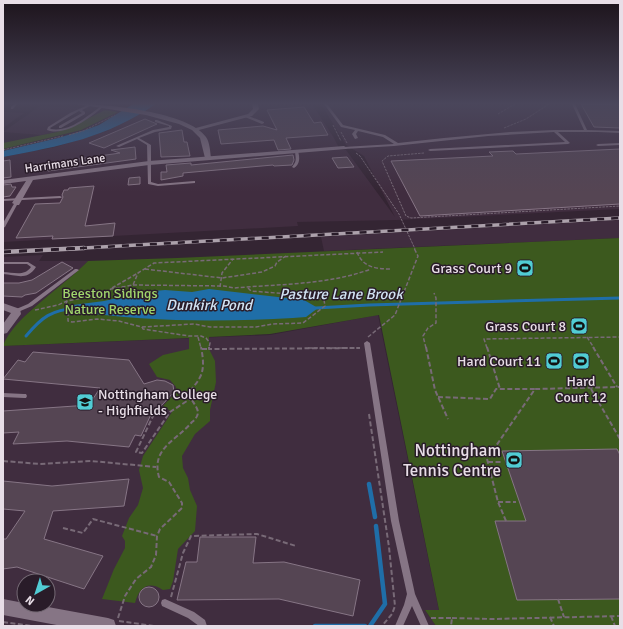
<svg xmlns="http://www.w3.org/2000/svg" width="623" height="629" viewBox="0 0 623 629" font-family="Signika,sans-serif">
	<rect width="100%" height="100%" fill="#342533"/>
	<g fill="#402d3f" fill-rule="evenodd">
		<path d="M 156,104 L 312,104 L 334,138 L 340,150 L 346,150 L 395,217 L 364,156 L 346,145 L 321,104 L 620,104 L 620,209 L 397,220 L 297,222 L 298,226 L 3,242 L 3,157 L 56,147 L 107,131 L 132,119 Z"/>
		<path d="M 40,106 L 82,108 L 70,113 L 47,129 L 49,131 L 57,132 L 41,135 L 3,132 Z"/>
		<path d="M 3,112 L 6,112 L 24,113 L 3,128 Z"/>
		<path d="M 620,220 L 620,238 L 324,251 L 321,237 Z"/>
		<path d="M 43,255 L 39,261 L 88,261 L 79,271 L 31,310 L 19,323 L 3,345 L 3,257 Z"/>
		<path d="M 378,315 L 439,611 L 425,610 L 436,626 L 3,626 L 3,346 L 270,335 ZM 24,581 L 48,581 L 48,605 L 24,605 Z"/>
	</g>
	<g fill="#3c591e">
		<path d="M 105,110 L 118,112 L 81,130 L 3,149 L 3,143 L 57,132 L 71,127 Z"/>
		<path d="M 620,238 L 620,626 L 436,626 L 425,610 L 439,610 L 379,315 L 270,334 L 209,337 L 209,349 L 215,361 L 216,382 L 210,410 L 210,421 L 195,434 L 182,456 L 183,468 L 188,478 L 190,490 L 197,506 L 195,531 L 178,549 L 173,581 L 170,589 L 163,590 C 148,580 139,588 135,603 L 102,599 L 114,569 L 125,548 L 125,541 L 122,536 L 129,518 L 138,505 L 143,488 L 139,470 L 143,456 L 172,412 L 163,406 L 175,393 L 176,387 L 170,380 L 157,377 L 149,364 L 163,355 L 189,349 L 189,338 L 3,346 C 13,317 66,285 88,261 L 177,258 Z"/>
	</g>
	<g fill="#1f6ea8">
		<path d="M 133,104 L 156,104 C 106,138 61,146 3,157 L 3,151 L 58,138 L 88,129 L 99,125 Z"/>
		<path d="M 209,289 L 304,300 L 318,308 L 306,317 L 293,318 C 219,322 146,322 73,311 L 73,305 L 104,301 L 144,292 L 165,290 L 192,292 Z"/>
	</g>
	<g fill="none" stroke-linecap="round" stroke-linejoin="round">
		<g stroke="#1f6ea8" stroke-width="3">
			<path d="M 316,308 L 369,305 L 620,298"/>
			<path d="M 26,336 C 42,317 51,310 77,308"/>
		</g>
		<g stroke="#1f6ea8" stroke-width="4.5">
			<path d="M 369,484 L 375,517"/>
			<path d="M 315,626 L 365,626"/>
			<path d="M 370,626 L 385,604 L 376,526"/>
		</g>
	</g>
	<g fill="#554553" stroke="#867585">
		<path d="M 581,104 L 620,105 L 620,128 L 594,127 Z"/>
		<path d="M 304,107 L 314,123 L 321,122 L 328,135 L 286,138 L 291,149 L 278,150 L 274,140 L 221,144 L 218,130 L 263,126 L 277,130 L 267,110 Z"/>
		<path d="M 145,119 L 157,124 L 104,148 L 89,143 Z"/>
		<path d="M 182,130 L 184,142 L 187,142 L 190,156 L 161,157 L 159,133 Z"/>
		<path d="M 135,147 L 136,159 L 48,171 L 44,164 L 120,153 L 111,150 Z"/>
		<path d="M 620,149 L 620,204 L 420,216 L 391,161 L 493,156 L 489,152 L 513,151 L 516,154 Z"/>
		<path d="M 293,155 L 294,160 L 292,165 L 274,166 L 273,165 L 183,173 L 183,176 L 161,180 L 161,172 L 167,172 L 166,165 L 191,163 L 191,165 Z"/>
		<path d="M 347,157 L 354,167 L 338,168 L 332,158 Z"/>
		<path d="M 10,160 L 11,177 L 3,178 L 3,161 Z"/>
		<path d="M 140,177 L 140,184 L 128,185 L 129,178 Z"/>
		<path d="M 11,184 L 12,187 L 16,187 L 10,196 L 3,197 L 3,185 Z"/>
		<path d="M 94,186 L 85,226 L 115,223 L 113,236 L 52,239 L 53,236 L 16,238 L 35,204 L 60,203 L 63,197 L 62,195 L 64,190 L 68,190 L 69,188 Z"/>
		<path d="M 62,262 L 73,268 L 36,293 L 25,295 L 22,297 L 3,296 L 3,283 L 19,283 L 32,280 Z"/>
		<path d="M 33,352 L 129,360 L 144,384 L 157,380 L 165,381 L 173,385 L 174,392 L 162,405 L 153,410 L 141,436 L 135,435 L 129,447 L 67,441 L 13,444 L 19,432 L 3,433 L 3,411 L 89,405 L 100,388 L 3,379 L 18,360 L 25,362 Z"/>
		<path d="M 617,449 L 620,455 L 620,599 L 517,600 L 495,521 L 526,521 L 502,451 Z"/>
		<path d="M 129,479 L 124,506 L 53,511 L 44,539 L 103,556 L 84,589 L 17,567 L 3,569 L 3,539 L 6,539 L 25,511 L 3,509 L 3,481 L 52,486 Z"/>
		<path d="M 200,537 L 256,537 L 253,563 L 284,562 L 360,580 L 353,616 L 279,599 L 177,600 L 186,562 L 197,562 Z"/>
		<circle cx="149" cy="597" r="10"/>
	</g>
	<g fill="none" stroke-linecap="round" stroke-linejoin="round">
		<g stroke="#786a77" stroke-width="1" stroke-dasharray="2.5 1" stroke-linecap="butt">
			<path d="M 498,114 L 515,104"/>
			<path d="M 333,125 L 341,141"/>
			<path d="M 504,128 L 526,119 L 549,104"/>
			<path d="M 341,132 L 347,143"/>
			<path d="M 69,135 L 83,131 L 115,115"/>
			<path d="M 3,150 L 63,136"/>
			<path d="M 356,153 L 360,156 L 399,214 L 415,249"/>
			<path d="M 424,153 L 388,156 L 382,161 L 406,216 L 411,218 L 620,206"/>
		</g>
		<g stroke="#786a77" stroke-width="1.5" stroke-dasharray="4 2" stroke-linecap="butt">
			<path d="M 357,252 C 363,268 377,269 392,269"/>
			<path d="M 145,269 L 222,278 L 262,272 L 275,266 L 277,262 L 286,256"/>
			<path d="M 133,285 L 224,286 L 234,288 C 279,284 328,285 371,269"/>
			<path d="M 220,287 L 222,273 L 233,259"/>
			<path d="M 112,288 L 138,273"/>
			<path d="M 67,301 L 65,307 L 68,313 L 68,321 L 72,322 L 97,319 L 119,321 L 142,327 L 194,324 L 210,327 L 256,327 L 272,324 L 303,323 L 325,306 L 324,300 L 314,296 L 251,291 L 247,287"/>
			<path d="M 35,310 L 58,305 L 67,301 L 101,294 L 111,289 L 133,285 L 138,273 L 154,263 L 383,252"/>
			<path d="M 142,327 L 143,329 L 189,336 L 201,336 L 206,338 L 210,343 L 209,348"/>
			<path d="M 198,337 L 201,348"/>
			<path d="M 368,337 L 395,315 L 418,256 L 414,248"/>
			<path d="M 587,337 L 594,348"/>
			<path d="M 308,348 L 360,348"/>
			<path d="M 426,348 L 423,336 L 428,328 L 436,323 L 436,298 L 434,293"/>
			<path d="M 487,348 L 484,339 L 620,337"/>
		</g>
		<g stroke="#786a77" stroke-width="2" stroke-dasharray="5 2.5" stroke-linecap="butt">
			<path d="M 209,347 L 209,349 L 360,348"/>
			<path d="M 426,347 L 435,390 L 448,419"/>
			<path d="M 487,347 L 500,389"/>
			<path d="M 593,347 L 617,387"/>
			<path d="M 202,349 L 209,349"/>
			<path d="M 591,389 L 620,439"/>
			<path d="M 438,397 L 490,399 L 496,389 L 535,389"/>
			<path d="M 154,414 L 136,452 L 142,453 L 170,412 L 190,399"/>
			<path d="M 369,414 L 389,547 L 395,606 L 392,614 L 382,626"/>
			<path d="M 3,461 L 40,464 L 91,461 L 156,467"/>
			<path d="M 488,462 L 501,462"/>
			<path d="M 498,502 L 516,502"/>
			<path d="M 506,521 L 498,502 L 487,459 L 535,389 L 620,387"/>
			<path d="M 63,528 L 83,533 L 93,519 L 157,536"/>
			<path d="M 171,597 L 183,553 L 191,536 L 257,534 L 296,546"/>
			<path d="M 558,599 L 564,617"/>
			<path d="M 611,616 L 615,626"/>
			<path d="M 550,617 L 554,626"/>
			<path d="M 118,618 L 125,596 L 136,579 L 151,567 L 156,555 L 157,536 L 160,529 L 182,508 L 182,503 L 169,482 L 159,477 C 151,448 176,441 192,422 C 195,420 198,416 198,412 C 197,406 191,400 189,395 C 191,388 196,385 199,379 C 205,370 203,357 201,347"/>
			<path d="M 431,618 L 452,618 L 451,626"/>
			<path d="M 452,618 L 492,619 L 620,616"/>
			<path d="M 119,621 L 154,626"/>
			<path d="M 3,622 L 32,626"/>
		</g>
		<g fill="#867585" fill-rule="evenodd">
			<path d="M 14,104 L 17,104 L 13,109 L 11,109 L 11,107 Z"/>
			<path d="M 324,104 L 327,104 L 343,125 L 385,135 L 398,143 L 444,138 L 510,132 L 554,130 L 584,130 L 572,104 L 575,104 L 587,130 L 620,131 L 620,133 L 598,132 L 558,132 L 569,142 L 570,143 L 568,144 L 430,151 L 428,150 L 430,149 L 565,142 L 554,132 L 488,136 L 394,146 L 344,149 L 342,148 L 343,147 L 394,144 L 383,137 L 358,131 L 356,134 L 358,138 L 355,139 L 352,134 L 355,130 L 341,127 Z"/>
			<path d="M 88,105 L 90,106 L 82,110 L 85,112 L 85,114 L 61,128 L 59,128 L 59,126 L 82,113 L 79,111 L 72,115 L 50,128 L 51,129 C 70,132 86,117 101,106 L 103,107 C 90,118 65,137 47,130 L 48,127 L 70,113 Z"/>
			<path d="M 246,115 L 264,122 L 264,123 L 262,124 L 245,117 L 245,116 Z"/>
			<path d="M 155,120 L 157,120 L 172,126 L 171,129 L 155,132 L 139,138 L 151,145 L 151,182 L 158,184 L 194,181 L 195,181 L 195,183 L 158,186 L 148,184 L 147,145 L 137,139 L 119,147 L 116,146 L 153,130 L 169,127 L 169,126 L 155,122 Z"/>
			<path d="M 620,143 L 620,145 L 598,146 L 596,145 L 598,144 Z"/>
			<path d="M 295,150 L 298,151 C 300,158 300,164 294,168 L 292,167 C 298,160 295,158 295,150 Z"/>
			<path d="M 60,196 L 62,197 L 61,198 L 3,201 L 3,199 Z"/>
			<path d="M 15,202 L 17,202 L 18,203 L 5,227 L 3,228 L 3,223 Z"/>
			<path d="M 3,262 L 28,262 L 36,267 C 27,281 17,275 3,274 L 3,272 C 13,272 24,277 31,267 L 27,264 L 3,264 Z"/>
			<path d="M 75,269 L 77,269 L 79,270 L 32,306 L 18,312 L 14,312 L 14,310 L 28,304 Z"/>
			<path d="M 367,341 L 370,343 L 399,521 L 415,594 L 429,626 L 421,626 L 412,606 L 403,626 L 395,626 L 404,605 L 407,594 L 391,521 L 364,343 Z"/>
			<path d="M 3,393 L 24,394 L 26,394 L 27,396 L 26,398 L 24,398 L 3,397 Z"/>
			<path d="M 165,599 L 194,612 L 205,620 L 207,626 L 199,626 L 188,618 L 162,606 L 161,603 L 162,600 Z"/>
		</g>
		<g fill="#867585" fill-rule="evenodd">
			<path d="M 252,104 L 258,104 L 259,109 L 252,116 L 195,131 L 192,129 L 248,114 L 253,109 Z"/>
			<path d="M 344,146 L 347,148 L 346,149 L 149,165 L 33,180 L 19,205 L 16,205 L 12,203 L 26,181 L 3,184 L 3,180 L 149,161 Z"/>
			<path d="M 3,303 L 20,309 L 21,314 L 7,333 L 3,334 L 3,324 L 11,313 L 3,310 Z"/>
			<path d="M 3,599 L 24,603 L 24,605 L 37,605 L 108,618 L 114,620 L 116,626 L 62,626 L 3,615 Z"/>
		</g>
		<path fill="#867585" fill-rule="evenodd" d="M 77,104 C 106,104 189,112 206,137 C 210,143 210,151 211,158 L 208,160 L 205,158 L 200,138 L 192,130 L 179,124 L 146,115 Z"/>
		<g stroke="#aca1ab" stroke-width="3.5">
			<path id="rail-far1" d="M 66,249 L 620,218"/>
		</g>
		<g stroke="#aca1ab" stroke-width="4.5">
			<path id="rail" d="M 3,252 L 84,248"/>
		</g>
		<use href="#rail-far1" stroke="#291c29" stroke-width="2.5" stroke-dasharray="7" stroke-linecap="butt"/>
		<use href="#rail" stroke="#291c29" stroke-width="3" stroke-dasharray="8" stroke-linecap="butt"/>
	</g>
	<linearGradient id="sky" x2="0" y2="1"><stop stop-color="#1d141c"/><stop offset="0.54" stop-color="#4a465b"/><stop offset="1" stop-color="#4a465b" stop-opacity="0"/></linearGradient>
	<rect width="623" height="192" fill="url(#sky)"/>
	<defs>
		<g id="stadium-square" transform="scale(0.9)"><rect x="-9" y="-9" width="18" height="18" rx="4" fill="#51ccd4" stroke="#291c29"/><path d="M0-5a6.5 5 0 1 0 0 10a6.5 5 0 1 0 0-10ZM-3.5-1.8h7v3.6h-7Z" fill="#111"/></g>
		<g id="university-square" transform="scale(0.9)"><rect x="-9" y="-9" width="18" height="18" rx="4" fill="#51ccd4" stroke="#291c29"/><path d="M0-5L7-2L0 1L-7-2ZM-4 1L0 2.5L4 1V4Q0 6-4 4Z" fill="#111"/></g>
	</defs>
	<g fill-rule="evenodd">
		<use href="#stadium-square" x="525" y="268"/>
		<use href="#stadium-square" x="579" y="326"/>
		<use href="#stadium-square" x="554" y="361"/>
		<use href="#stadium-square" x="581" y="361"/>
		<use href="#university-square" x="85" y="402"/>
		<use href="#stadium-square" x="514" y="460"/>
	</g>
	<g text-anchor="middle" stroke-width="3" stroke-linejoin="round" paint-order="stroke">
		<g font-size="12" fill="#e8dee7" stroke="#291c29">
			<text transform="translate(65 163) rotate(-8)" y="4">Harrimans Lane</text>
		</g>
		<g font-size="14" fill="#e8dee7" stroke="#291c29" text-anchor="end">
			<text x="512" y="273">Grass Court 9</text>
			<text x="566" y="331">Grass Court 8</text>
			<text x="541" y="366">Hard Court 11</text>
			<text x="581" y="386" text-anchor="middle">Hard<tspan x="581" dy="16">Court 12</tspan></text>
			<text x="98" y="399" text-anchor="start">Nottingham College<tspan x="98" dy="16">- Highfields</tspan></text>
		</g>
		<g font-size="14" fill="#a0d56c" stroke="#291c29">
			<text x="110" y="298">Beeston Sidings<tspan x="110" dy="16">Nature Reserve</tspan></text>
		</g>
		<g font-size="15" font-style="italic" fill="#d1e3f3" stroke="#291c29">
			<text x="341" y="299">Pasture Lane Brook</text>
			<text x="209" y="310">Dunkirk Pond</text>
		</g>
		<g font-size="17" fill="#e8dee7" stroke="#291c29" text-anchor="end">
			<text x="501" y="456">Nottingham<tspan x="501" dy="20">Tennis Centre</tspan></text>
		</g>
	</g>
	<rect width="623" height="629" fill="none" stroke="#e8dee7" stroke-width="8"/>
	<g transform="translate(36 593) rotate(219)"><circle r="19" fill="#291c29" stroke="#756a75"/>
	<path d="M0-3L7 15L0 10L-7 15Z" fill="#51ccd4"/>
	<text y="-6" font-size="11" font-weight="bold" text-anchor="middle" fill="#e8dee7">N</text>
	</g>
</svg>
